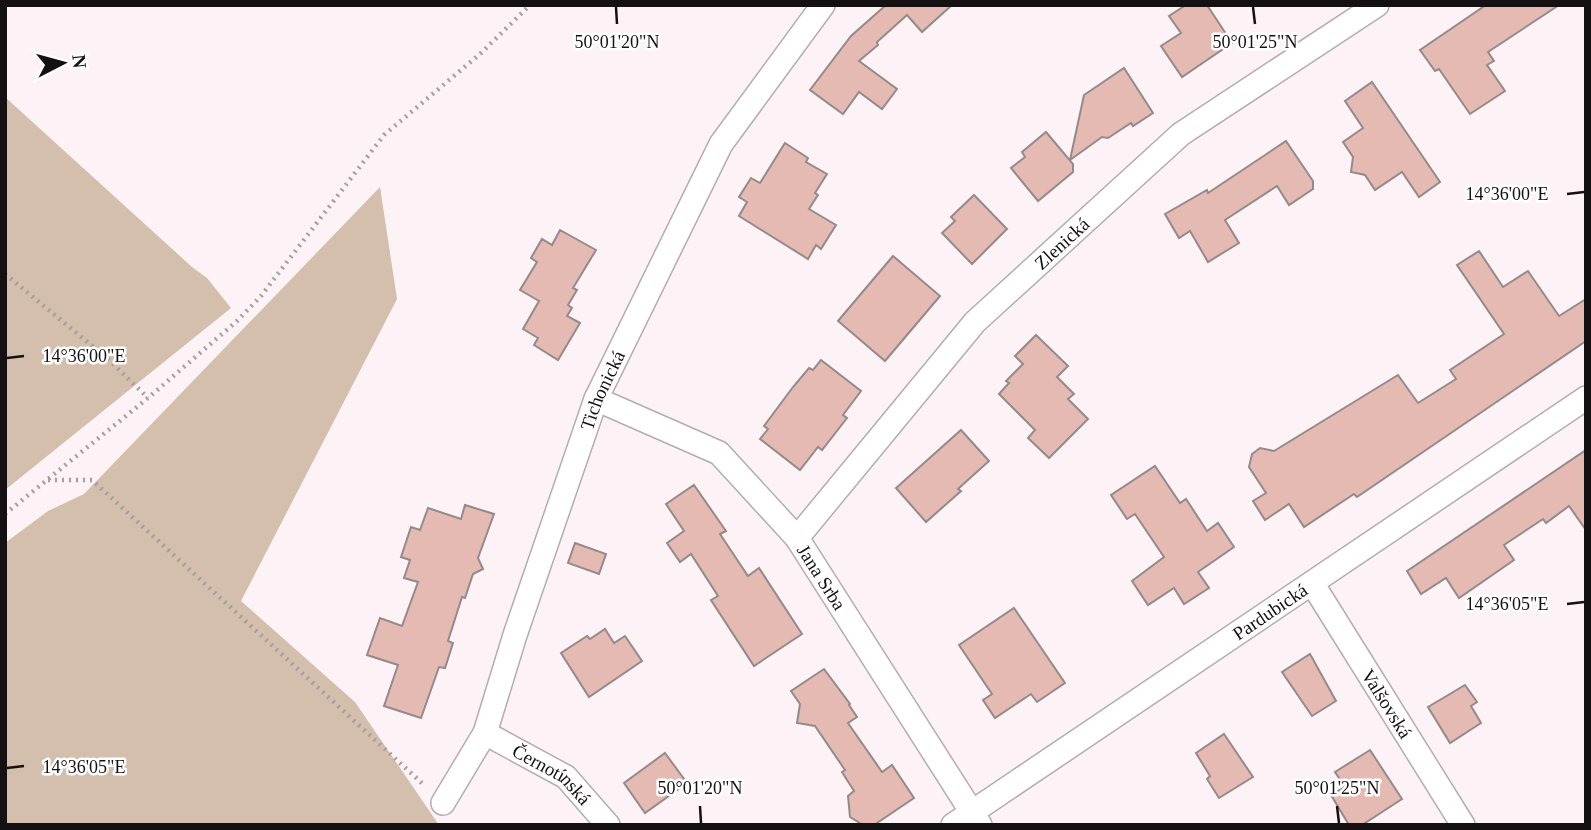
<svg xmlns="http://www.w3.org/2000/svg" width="1591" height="830" viewBox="0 0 1591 830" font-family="Georgia,serif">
	<rect width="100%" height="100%" fill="#fdf3f6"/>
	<g fill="#d4beac">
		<path d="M 5,97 L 192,267 L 207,278 L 231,308 L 5,490 Z"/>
		<path d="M 380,187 L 397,299 L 241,601 L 355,702 L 439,825 L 5,825 L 5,543 L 48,511 L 84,494 Z"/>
	</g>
	<g fill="#e5bab3" stroke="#948a89" stroke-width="2">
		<path d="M 886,5 L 952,5 L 922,32 L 907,15 L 877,42 L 878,45 L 859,61 L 897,89 L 882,109 L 859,92 L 843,114 L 810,90 L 851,36 Z"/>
		<path d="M 1186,5 L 1207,5 L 1232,43 L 1182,77 L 1161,46 L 1181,33 L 1169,16 Z"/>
		<path d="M 1486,5 L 1559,5 L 1488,52 L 1494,61 L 1487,65 L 1505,91 L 1470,114 L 1439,69 L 1435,71 L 1420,50 Z"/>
		<path d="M 1124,68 L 1153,113 L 1133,126 L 1131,123 L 1108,138 L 1102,137 L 1070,160 L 1084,95 Z"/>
		<path d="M 1372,82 L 1440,182 L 1419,197 L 1402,172 L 1375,190 L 1365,175 L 1351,172 L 1353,157 L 1343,142 L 1363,128 L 1345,101 Z"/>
		<path d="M 1046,132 L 1073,164 L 1073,172 L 1038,201 L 1011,168 L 1025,157 L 1022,152 Z"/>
		<path d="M 1286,141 L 1313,181 L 1313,189 L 1289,205 L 1277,186 L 1225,220 L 1239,243 L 1208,262 L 1190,231 L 1179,238 L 1165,214 L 1207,190 L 1208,193 Z"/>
		<path d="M 785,143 L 808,158 L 806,162 L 827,174 L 815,193 L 818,195 L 809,209 L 836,225 L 821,249 L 816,245 L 808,259 L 739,216 L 747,202 L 739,197 L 751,178 L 760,183 Z"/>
		<path d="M 974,195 L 1007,229 L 972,264 L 942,233 L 955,221 L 951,217 Z"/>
		<path d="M 560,230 L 596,250 L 573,288 L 577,290 L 568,305 L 572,308 L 567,316 L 580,323 L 558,360 L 534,345 L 538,338 L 523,329 L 539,301 L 520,290 L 537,262 L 531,258 L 542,239 L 552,245 Z"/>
		<path d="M 1479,251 L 1503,287 L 1528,271 L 1559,316 L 1586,299 L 1586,341 L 1357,497 L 1354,494 L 1304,527 L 1289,504 L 1265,520 L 1253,501 L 1266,493 L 1249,467 L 1252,454 L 1260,448 L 1274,451 L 1398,375 L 1418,403 L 1456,379 L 1450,370 L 1504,334 L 1457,265 Z"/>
		<path d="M 893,256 L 940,296 L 885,361 L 838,321 Z"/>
		<path d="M 1036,335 L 1068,366 L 1057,377 L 1074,394 L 1068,399 L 1088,419 L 1049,458 L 1028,438 L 1035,430 L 999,394 L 1009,383 L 1006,381 L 1023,364 L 1015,356 Z"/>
		<path d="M 821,360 L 861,391 L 843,415 L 847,418 L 822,450 L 818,447 L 800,470 L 760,439 L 768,429 L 764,426 L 793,387 L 809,368 L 813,370 Z"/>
		<path d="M 961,430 L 989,461 L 958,489 L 961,491 L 926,522 L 896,488 Z"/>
		<path d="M 1586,450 L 1586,530 L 1569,506 L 1546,523 L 1543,519 L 1504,545 L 1514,560 L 1459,598 L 1446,578 L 1421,594 L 1407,571 Z"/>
		<path d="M 1155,466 L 1180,503 L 1186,499 L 1207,531 L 1218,523 L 1234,547 L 1198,572 L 1209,588 L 1184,604 L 1174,588 L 1148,605 L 1132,581 L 1164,557 L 1135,514 L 1127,519 L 1111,495 Z"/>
		<path d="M 694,485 L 726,531 L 720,534 L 748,576 L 759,568 L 802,634 L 754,666 L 711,600 L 718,596 L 691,554 L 680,562 L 667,543 L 684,531 L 666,504 Z"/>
		<path d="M 465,505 L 494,514 L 478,558 L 483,569 L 473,574 L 465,598 L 462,597 L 448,641 L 453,643 L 445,668 L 439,667 L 421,718 L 384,706 L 398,665 L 367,655 L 380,618 L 402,626 L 418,582 L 404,578 L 410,560 L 401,557 L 411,527 L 420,530 L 428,508 L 461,519 Z"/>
		<path d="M 575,543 L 606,554 L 599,574 L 568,563 Z"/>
		<path d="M 1014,608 L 1065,683 L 1037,702 L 1031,694 L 995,718 L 983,700 L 992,694 L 959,645 Z"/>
		<path d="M 605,629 L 614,643 L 625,636 L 642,661 L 589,697 L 561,653 L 587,636 L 590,639 Z"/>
		<path d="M 1310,654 L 1336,701 L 1312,716 L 1282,672 Z"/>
		<path d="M 824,669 L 850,704 L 849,705 L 857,717 L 848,723 L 882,772 L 892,765 L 914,798 L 874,825 L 863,825 L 850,817 L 848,796 L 854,791 L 842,772 L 845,770 L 815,726 L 797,723 L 800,704 L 791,691 Z"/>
		<path d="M 1465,685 L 1477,702 L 1471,706 L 1481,723 L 1450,743 L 1428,707 Z"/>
		<path d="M 1224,734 L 1253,777 L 1219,798 L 1207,779 L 1210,776 L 1196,753 Z"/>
		<path d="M 1370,750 L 1402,799 L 1362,825 L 1349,825 L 1331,795 L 1345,787 L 1335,772 Z"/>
		<path d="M 665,753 L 687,783 L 645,813 L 624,783 Z"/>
	</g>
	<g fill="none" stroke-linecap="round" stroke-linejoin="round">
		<g stroke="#b5acae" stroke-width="26">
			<g id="street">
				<path id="s1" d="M 596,399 L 719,453 L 797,538 L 980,825"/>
				<path id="s2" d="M 797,538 L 975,322 L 1181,134 L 1377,5"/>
				<path id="s3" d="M 1312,583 L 1463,825"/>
				<path id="s4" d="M 485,733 L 566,777 L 608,825"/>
				<path id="s5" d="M 443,803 L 485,733 L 515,635 L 596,399 L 721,144 L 823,5"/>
				<path id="s6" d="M 953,825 L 1586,398"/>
			</g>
		</g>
		<g stroke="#a59da0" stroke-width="4.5" stroke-dasharray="2 5" stroke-linecap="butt">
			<path d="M 5,274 L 108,359 L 148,398"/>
			<path d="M 48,480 L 92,480 L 424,785"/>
			<path d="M 5,514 L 148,398 L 237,321 L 261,296 L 384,135 L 480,54 L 530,5"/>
		</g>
		<use href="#street" stroke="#fff" stroke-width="23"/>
	</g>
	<path fill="none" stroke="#151112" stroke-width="2.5" d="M 616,7 L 617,24M 1253,7 L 1255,24M 1567,194 L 1584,192M 7,358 L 24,356M 1567,604 L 1584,602M 7,768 L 24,766M 700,806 L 701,823M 1337,806 L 1339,823"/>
	<g text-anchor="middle" stroke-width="5" stroke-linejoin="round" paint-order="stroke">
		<g font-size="19" fill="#151112" stroke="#fff">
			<text dy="7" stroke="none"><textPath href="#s2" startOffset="397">Zlenická</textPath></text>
			<text dy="7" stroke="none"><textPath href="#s5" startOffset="444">Tichonická</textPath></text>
			<text dy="7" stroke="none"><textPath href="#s1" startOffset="296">Jana Srba</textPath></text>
			<text dy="7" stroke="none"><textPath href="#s6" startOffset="382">Pardubická</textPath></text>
			<text dy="7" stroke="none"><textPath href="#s3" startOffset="142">Valšovská</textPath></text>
			<text dy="7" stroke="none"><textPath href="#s4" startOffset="79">Černotínská</textPath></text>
		</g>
	</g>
	<g font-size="18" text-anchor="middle" fill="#151112" stroke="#fff" stroke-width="5" stroke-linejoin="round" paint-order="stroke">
		<text x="617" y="48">50°01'20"N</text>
		<text x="1255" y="48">50°01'25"N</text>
		<text x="1507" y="200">14°36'00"E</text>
		<text x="84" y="362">14°36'00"E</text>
		<text x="1507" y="610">14°36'05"E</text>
		<text x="84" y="773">14°36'05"E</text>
		<text x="700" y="794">50°01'20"N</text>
		<text x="1337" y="794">50°01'25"N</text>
	</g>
	<rect width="1591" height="830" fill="none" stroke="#151112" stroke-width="14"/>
	<g transform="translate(63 63) rotate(84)" stroke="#ffffff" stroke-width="5" paint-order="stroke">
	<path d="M0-5L12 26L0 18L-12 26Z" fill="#151112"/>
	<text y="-10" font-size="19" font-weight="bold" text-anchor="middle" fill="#151112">N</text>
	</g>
</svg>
